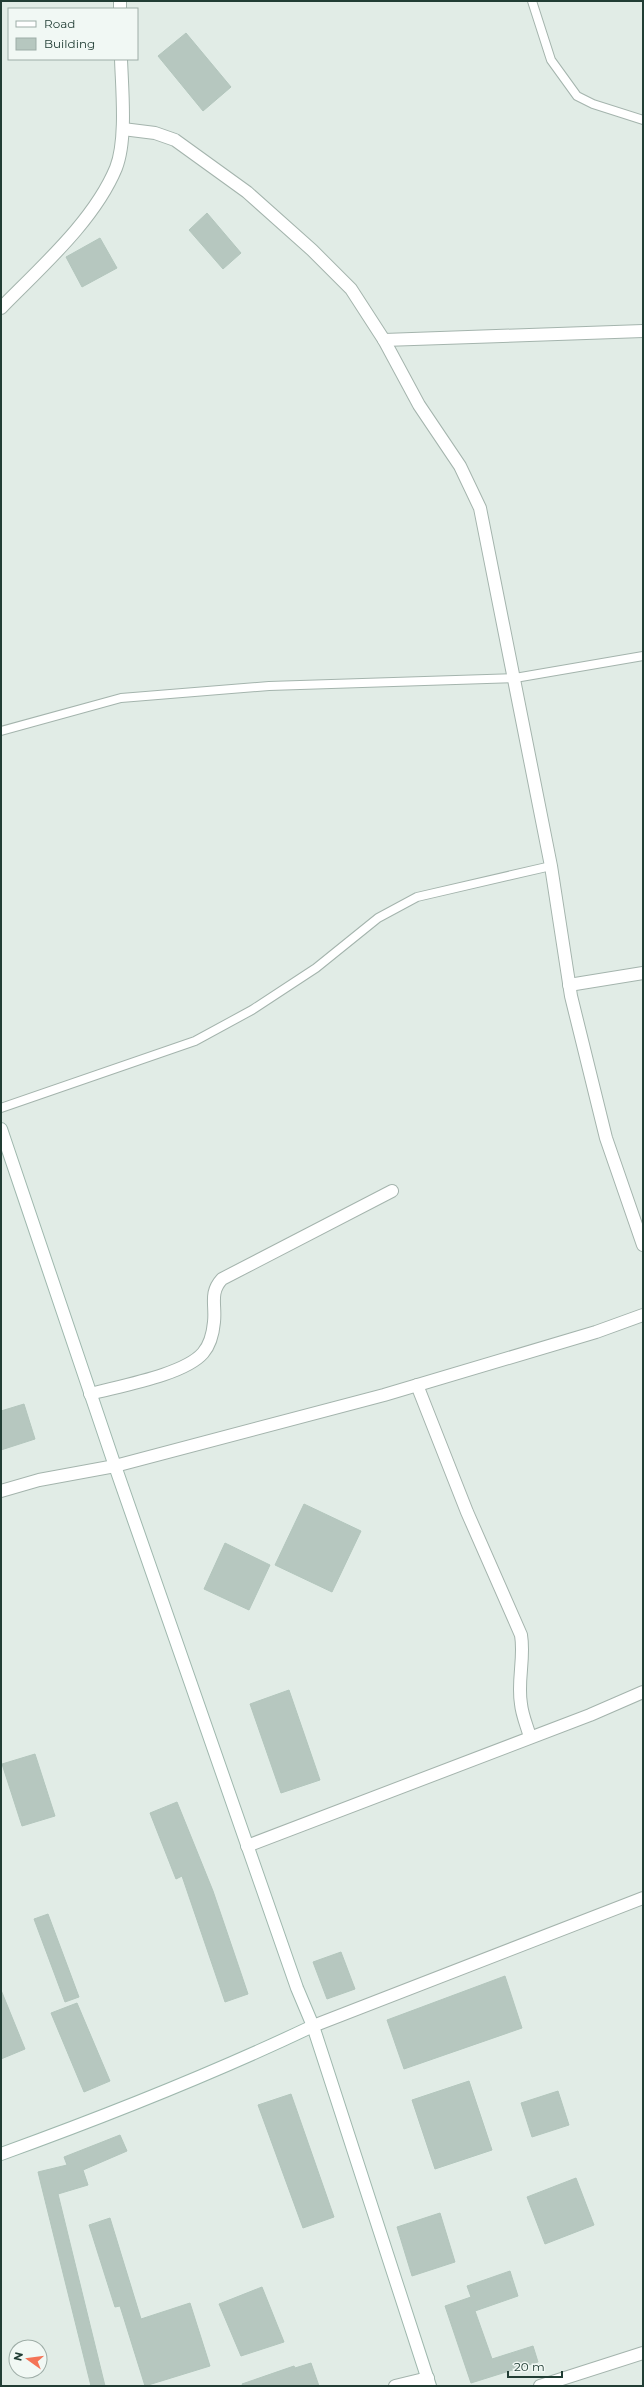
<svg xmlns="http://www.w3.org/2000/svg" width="644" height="2387" viewBox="0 0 644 2387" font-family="Montserrat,sans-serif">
	<rect width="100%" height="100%" fill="#e1ece6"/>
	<g fill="#b6c7bf" stroke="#b3c6bd">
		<path d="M 186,33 L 231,87 L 203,111 L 158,56 Z"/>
		<path d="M 207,213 L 241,253 L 223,269 L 189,230 Z"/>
		<path d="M 100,238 L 117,268 L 82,287 L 66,257 Z"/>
		<path d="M 24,1404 L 35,1439 L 1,1450 L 1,1411 Z"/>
		<path d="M 304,1504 L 361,1531 L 332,1592 L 275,1565 Z"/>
		<path d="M 225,1543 L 270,1565 L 249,1610 L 204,1589 Z"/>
		<path d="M 289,1690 L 320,1780 L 281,1793 L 250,1704 Z"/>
		<path d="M 35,1754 L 55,1816 L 22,1826 L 2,1764 Z"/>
		<path d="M 177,1802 L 213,1891 L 248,1994 L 225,2002 L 182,1876 L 176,1879 L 150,1813 Z"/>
		<path d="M 48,1914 L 79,1997 L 65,2002 L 34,1919 Z"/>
		<path d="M 341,1952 L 355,1989 L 327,1999 L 313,1962 Z"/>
		<path d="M 505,1976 L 522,2028 L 404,2069 L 387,2020 Z"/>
		<path d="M 1,1990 L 25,2049 L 1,2059 Z"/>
		<path d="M 77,2003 L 110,2081 L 84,2092 L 51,2013 Z"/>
		<path d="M 469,2081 L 492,2150 L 435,2169 L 412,2100 Z"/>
		<path d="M 558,2091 L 569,2125 L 532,2137 L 521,2103 Z"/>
		<path d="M 291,2094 L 334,2217 L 303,2228 L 258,2105 Z"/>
		<path d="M 120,2135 L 127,2151 L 83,2170 L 88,2185 L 58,2194 L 105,2386 L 91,2386 L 38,2172 L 67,2165 L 64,2157 Z"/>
		<path d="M 576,2178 L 594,2225 L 545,2244 L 527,2197 Z"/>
		<path d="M 440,2213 L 455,2262 L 412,2276 L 397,2227 Z"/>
		<path d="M 110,2218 L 141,2319 L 190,2303 L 210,2366 L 145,2386 L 120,2306 L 115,2307 L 89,2225 Z"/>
		<path d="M 510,2271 L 518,2296 L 475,2311 L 492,2359 L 533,2346 L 538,2362 L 471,2383 L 445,2306 L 471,2297 L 467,2286 Z"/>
		<path d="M 262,2287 L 284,2342 L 241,2356 L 219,2304 Z"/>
		<path d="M 311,2363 L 319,2386 L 243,2386 L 242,2384 L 294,2366 L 295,2368 Z"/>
	</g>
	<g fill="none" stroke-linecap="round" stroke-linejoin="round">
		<g stroke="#a4b4ad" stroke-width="10">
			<g id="lane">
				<path d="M 532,1 L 551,60 L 577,96 L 593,104 L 643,120"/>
				<path d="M 1,731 L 121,698 L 269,686 L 515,678 L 643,656"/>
				<path d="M 1,1108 L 195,1041 L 252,1010 L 316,968 L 378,918 L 417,897 L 551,866"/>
			</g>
		</g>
		<g stroke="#a4b4ad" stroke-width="14">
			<g id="street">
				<path d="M 120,1 L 120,9"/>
				<path d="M 123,129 L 155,133 L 175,140 L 247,192 L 312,250 L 351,289 L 384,340 L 419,405 L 460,466 L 480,508 L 551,866 L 571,996 L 606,1138 L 643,1245"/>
				<path d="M 1,308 C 41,267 94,221 116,168 C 127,140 122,89 121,59"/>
				<path d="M 384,340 L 643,331"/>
				<path d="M 569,985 L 643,973"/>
				<path d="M 417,1385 L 467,1512 L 521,1635 C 525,1658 517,1681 521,1704 C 522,1715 527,1726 530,1737"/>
				<path d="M 90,1394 C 119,1386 184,1375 203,1353 C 210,1345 213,1333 214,1322 C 216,1305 209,1293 222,1279 L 392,1191"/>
				<path d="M 1,1491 L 39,1480 L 115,1466 L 384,1395 L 596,1332 L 643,1315"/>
				<path d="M 247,1846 L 590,1715 L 643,1692"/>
				<path d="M 313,2026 L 643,1898"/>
				<path d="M 395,2386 L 428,2378"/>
				<path d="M 540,2386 L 643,2353"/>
			</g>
		</g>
		<g stroke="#9fb8ae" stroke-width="14">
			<g id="secondary">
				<path d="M 1,1129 L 115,1466 L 297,1988 L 313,2026 L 430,2386"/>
				<path d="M 1,2154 C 106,2116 212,2074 313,2026"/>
			</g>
		</g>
		<use href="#lane" stroke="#fff" stroke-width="8"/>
		<use href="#street" stroke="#fff" stroke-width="12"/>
		<use href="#secondary" stroke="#fff" stroke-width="12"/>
	</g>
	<rect width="644" height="2387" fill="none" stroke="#213d34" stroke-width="4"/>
	<rect x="8" y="8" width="130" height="52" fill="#f1f8f4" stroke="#9eada7"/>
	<rect x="16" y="21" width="20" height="6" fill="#ffffff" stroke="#9eada7"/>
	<text x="44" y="28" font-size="12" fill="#213d34">Road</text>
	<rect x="16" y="38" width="20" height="12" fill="#b6c7bf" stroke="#9eada7"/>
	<text x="44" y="48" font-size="12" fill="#213d34">Building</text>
	<g transform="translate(28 2359) rotate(284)"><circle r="19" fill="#f1f8f4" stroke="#9eada7"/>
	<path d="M0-3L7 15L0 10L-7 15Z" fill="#f47356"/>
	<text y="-6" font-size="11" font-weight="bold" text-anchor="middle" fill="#213d34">N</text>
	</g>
	<path d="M508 2371v6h54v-6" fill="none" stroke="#213d34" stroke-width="2"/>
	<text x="514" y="2371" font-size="12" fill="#213d34" stroke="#f1f8f4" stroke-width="3" paint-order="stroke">20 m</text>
</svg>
